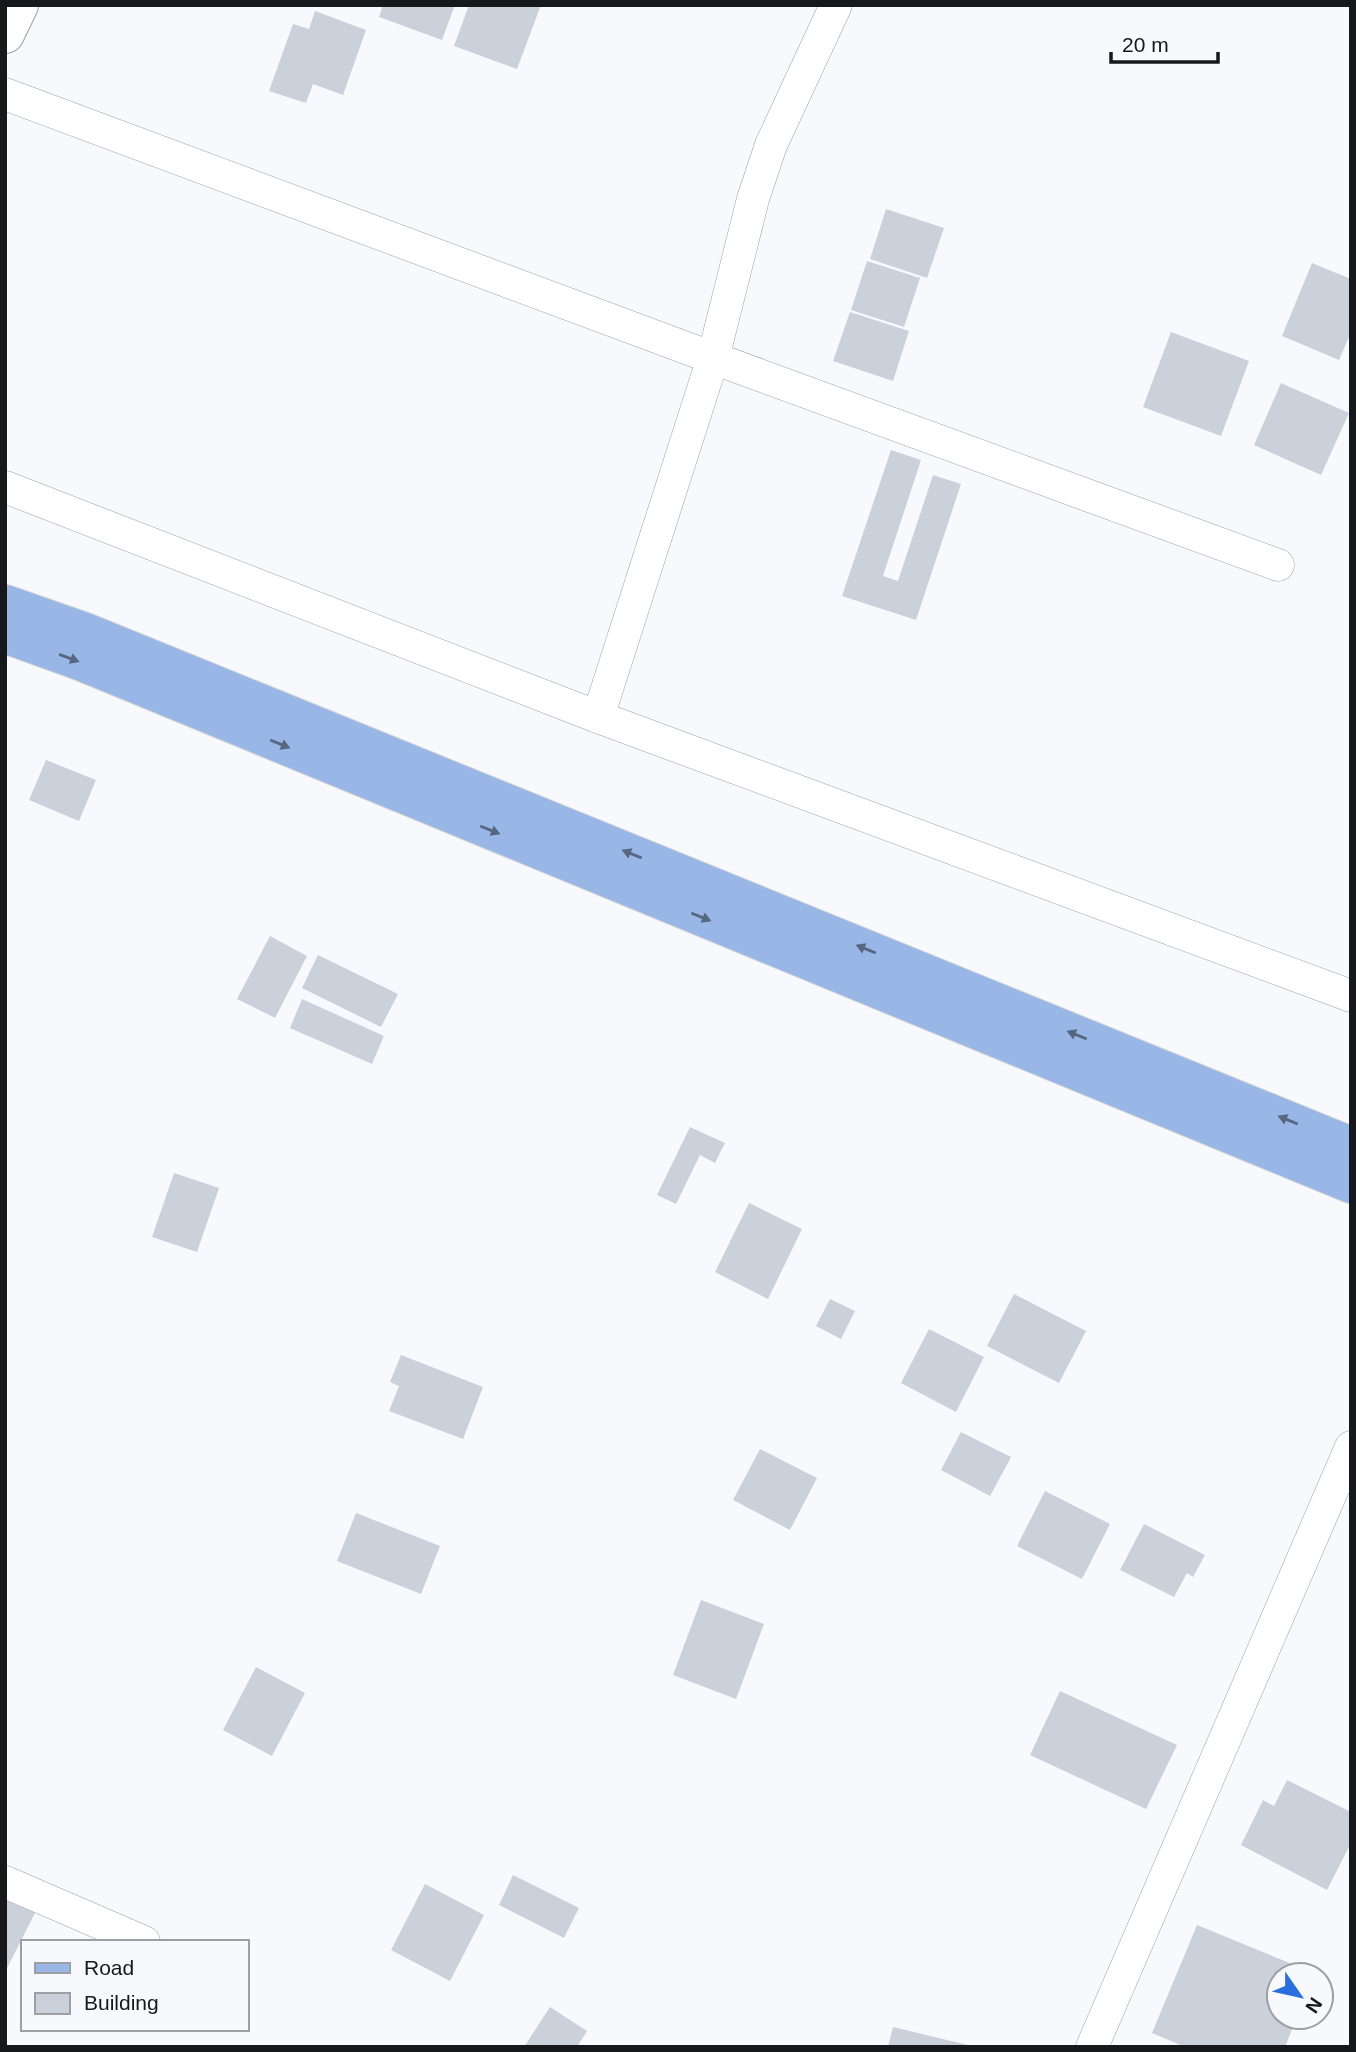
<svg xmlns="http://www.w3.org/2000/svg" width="1356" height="2052" viewBox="0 0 1356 2052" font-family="Helvetica,sans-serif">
	<rect width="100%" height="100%" fill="#f7f9fd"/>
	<g fill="#cbd1db">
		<path d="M 383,5 L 455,5 L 442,40 L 379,17 Z"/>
		<path d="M 469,5 L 541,5 L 517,69 L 454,46 Z"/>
		<path d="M 315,11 L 366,30 L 343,95 L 313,84 L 306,103 L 269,91 L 293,24 L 309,29 Z"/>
		<path d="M 886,209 L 944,228 L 927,278 L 870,259 Z"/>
		<path d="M 867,261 L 920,278 L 904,327 L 851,310 Z"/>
		<path d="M 1312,263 L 1351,279 L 1351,332 L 1339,360 L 1282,336 Z"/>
		<path d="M 850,312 L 909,331 L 893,381 L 833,361 Z"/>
		<path d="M 1171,332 L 1249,361 L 1221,436 L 1143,407 Z"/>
		<path d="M 1281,383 L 1349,413 L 1321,475 L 1254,445 Z"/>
		<path d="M 891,450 L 921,460 L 883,576 L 898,581 L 933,475 L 961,484 L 916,620 L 842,596 Z"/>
		<path d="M 46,760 L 96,780 L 79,821 L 29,800 Z"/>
		<path d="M 270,936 L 307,956 L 275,1018 L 237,999 Z"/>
		<path d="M 318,955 L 398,994 L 381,1027 L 302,988 Z"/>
		<path d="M 302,999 L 384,1036 L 372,1064 L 290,1028 Z"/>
		<path d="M 690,1127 L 725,1143 L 715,1163 L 700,1155 L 676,1204 L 657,1195 Z"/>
		<path d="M 174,1173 L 219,1188 L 197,1252 L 152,1237 Z"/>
		<path d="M 749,1203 L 802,1229 L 768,1299 L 715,1272 Z"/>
		<path d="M 1014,1294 L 1086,1331 L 1059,1383 L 987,1346 Z"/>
		<path d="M 830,1299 L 855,1311 L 841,1339 L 816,1326 Z"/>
		<path d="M 929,1329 L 984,1357 L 956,1412 L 901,1383 Z"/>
		<path d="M 401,1355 L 483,1387 L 463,1439 L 389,1411 L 399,1386 L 390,1382 Z"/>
		<path d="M 961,1432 L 1011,1457 L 990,1496 L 941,1470 Z"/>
		<path d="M 760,1449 L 817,1478 L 790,1530 L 733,1500 Z"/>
		<path d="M 1045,1491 L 1110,1524 L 1082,1579 L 1017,1546 Z"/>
		<path d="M 356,1513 L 440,1546 L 421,1594 L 337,1561 Z"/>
		<path d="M 1144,1524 L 1205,1555 L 1193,1577 L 1187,1573 L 1174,1597 L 1120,1570 Z"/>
		<path d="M 701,1600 L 764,1624 L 736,1699 L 673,1675 Z"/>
		<path d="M 256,1667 L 305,1693 L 272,1756 L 223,1730 Z"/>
		<path d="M 1060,1691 L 1177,1745 L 1146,1809 L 1030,1755 Z"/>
		<path d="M 1287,1780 L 1351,1812 L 1351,1843 L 1327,1890 L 1241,1845 L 1263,1800 L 1274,1806 Z"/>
		<path d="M 513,1875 L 579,1908 L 564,1938 L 499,1905 Z"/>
		<path d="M 425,1884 L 484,1915 L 450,1981 L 391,1950 Z"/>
		<path d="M 5,1896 L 36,1911 L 5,1972 Z"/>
		<path d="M 1197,1925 L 1319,1975 L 1279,1975 L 1279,2017 L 1297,2017 L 1285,2047 L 1185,2047 L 1152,2033 Z"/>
		<path d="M 550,2007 L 587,2031 L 577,2047 L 524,2047 Z"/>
		<path d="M 893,2027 L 972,2046 L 972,2047 L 888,2047 Z"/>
	</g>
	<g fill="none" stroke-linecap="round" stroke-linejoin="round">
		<g stroke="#9aa0aa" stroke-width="33">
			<g id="minor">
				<path d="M 5,94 L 713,358 L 1278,565"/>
				<path d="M 5,487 L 598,717 L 1351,996"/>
				<path d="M 598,717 L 713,358 L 753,199 L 771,145 L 836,5"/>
				<path d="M 5,1882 L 144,1942"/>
				<path d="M 1092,2047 L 1351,1447"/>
			</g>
		</g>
		<g stroke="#9aa0aa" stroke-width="40">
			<path id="tertiary" d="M 5,34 L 19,5"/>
		</g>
		<g stroke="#d5d5d6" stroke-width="40">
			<g id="primary">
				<path d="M 5,604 L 88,633 L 1351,1146"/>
				<path d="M 5,634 L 82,662 L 1351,1184"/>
			</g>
		</g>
		<use href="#minor" stroke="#fff" stroke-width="32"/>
		<use href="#tertiary" stroke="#fff" stroke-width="38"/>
		<use href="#primary" stroke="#98b6e6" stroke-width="38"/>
	</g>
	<defs><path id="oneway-solid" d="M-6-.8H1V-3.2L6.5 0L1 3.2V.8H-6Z" transform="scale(1.75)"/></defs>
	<g fill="#576781">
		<use href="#oneway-solid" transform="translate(69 658) rotate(20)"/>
		<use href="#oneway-solid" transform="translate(280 744) rotate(22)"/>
		<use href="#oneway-solid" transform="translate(490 830) rotate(22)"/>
		<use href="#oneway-solid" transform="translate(632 854) rotate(-158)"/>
		<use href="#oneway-solid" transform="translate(701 917) rotate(22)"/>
		<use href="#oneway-solid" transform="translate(866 949) rotate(-158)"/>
		<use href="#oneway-solid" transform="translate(1077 1035) rotate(-158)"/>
		<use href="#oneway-solid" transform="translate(1288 1120) rotate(-158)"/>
	</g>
	<rect width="1356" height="2052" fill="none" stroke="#16181c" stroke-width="14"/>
	<rect x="21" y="1940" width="228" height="91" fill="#f7f9fd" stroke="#9d9fa3" stroke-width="2"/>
	<rect x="35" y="1963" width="35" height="10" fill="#98b6e6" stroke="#9d9fa3" stroke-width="2"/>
	<text x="84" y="1975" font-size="21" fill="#16181c">Road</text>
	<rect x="35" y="1993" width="35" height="21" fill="#cbd1db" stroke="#9d9fa3" stroke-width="2"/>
	<text x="84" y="2010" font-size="21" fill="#16181c">Building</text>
	<g transform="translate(1300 1996) rotate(124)"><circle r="33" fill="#f7f9fd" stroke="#9d9fa3" stroke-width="2"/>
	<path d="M0-5L12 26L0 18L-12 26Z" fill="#2a6fdb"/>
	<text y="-10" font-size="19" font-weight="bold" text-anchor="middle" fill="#16181c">N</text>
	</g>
	<path d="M1111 52v10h107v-10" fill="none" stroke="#16181c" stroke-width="3.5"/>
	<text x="1122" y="52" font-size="21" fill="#16181c" stroke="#f7f9fd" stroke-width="5" paint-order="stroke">20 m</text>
</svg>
